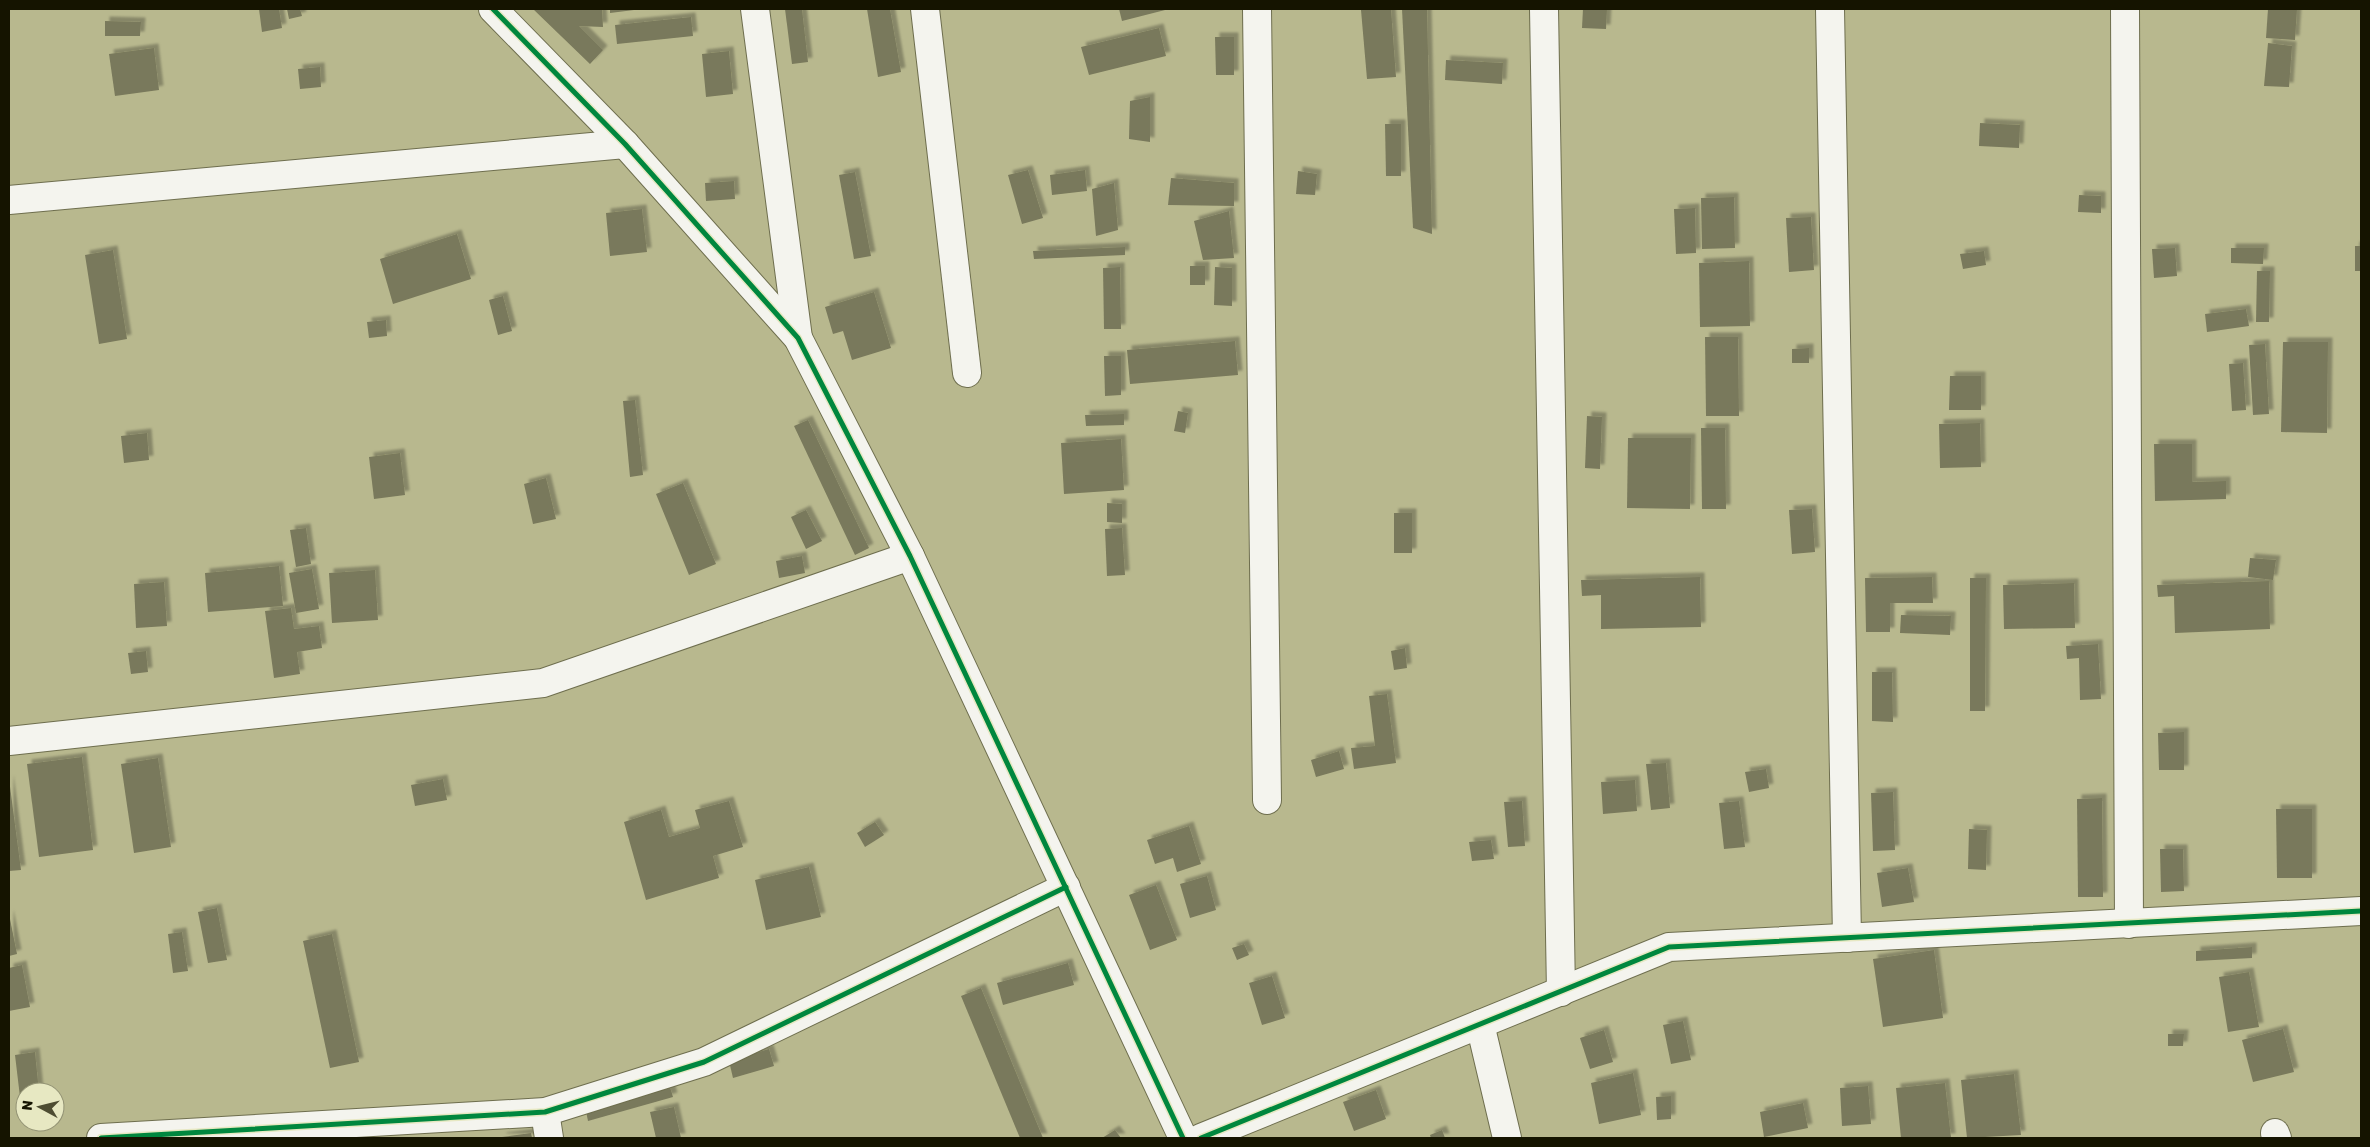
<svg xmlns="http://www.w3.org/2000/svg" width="2370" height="1147" viewBox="0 0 2370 1147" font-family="Rubik,sans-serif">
	<defs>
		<filter id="shadow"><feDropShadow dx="4.5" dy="-4.5" stdDeviation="1" flood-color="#0004"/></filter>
	</defs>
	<rect width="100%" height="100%" fill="#b8b88e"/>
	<g fill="#79795b" filter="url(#shadow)">
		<path d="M 259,9 L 279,9 L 282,28 L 262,32 Z"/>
		<path d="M 287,9 L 300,9 L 302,16 L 289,19 Z"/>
		<path d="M 533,9 L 602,9 L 603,27 L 579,26 L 603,50 L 590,64 Z"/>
		<path d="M 610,9 L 633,9 L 634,10 L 610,13 Z"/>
		<path d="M 785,9 L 802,9 L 808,62 L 792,64 Z"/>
		<path d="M 867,9 L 890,9 L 901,72 L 878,77 Z"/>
		<path d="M 1119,9 L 1169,9 L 1122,21 Z"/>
		<path d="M 1391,9 L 1396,77 L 1367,79 L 1361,10 Z"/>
		<path d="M 1402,9 L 1427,9 L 1432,234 L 1413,228 Z"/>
		<path d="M 1583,9 L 1607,9 L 1606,29 L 1582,28 Z"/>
		<path d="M 2268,9 L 2297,9 L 2295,40 L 2266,38 Z"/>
		<path d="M 691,17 L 693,36 L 617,44 L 615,25 Z"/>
		<path d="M 105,21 L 141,22 L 140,36 L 105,36 Z"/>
		<path d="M 1159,28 L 1166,56 L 1089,75 L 1081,47 Z"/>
		<path d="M 1215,37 L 1234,37 L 1234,75 L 1216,75 Z"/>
		<path d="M 2268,43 L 2292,46 L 2289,87 L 2264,86 Z"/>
		<path d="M 154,48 L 159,90 L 115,96 L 109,54 Z"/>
		<path d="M 729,51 L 733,94 L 706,97 L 702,54 Z"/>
		<path d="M 1446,60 L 1503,63 L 1502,84 L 1445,80 Z"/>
		<path d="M 320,67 L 321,87 L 300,89 L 298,69 Z"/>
		<path d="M 1150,97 L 1150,142 L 1129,139 L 1130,101 Z"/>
		<path d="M 1980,123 L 2020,125 L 2019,148 L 1979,146 Z"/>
		<path d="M 1385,124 L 1401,124 L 1401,176 L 1386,176 Z"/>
		<path d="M 1028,170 L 1043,218 L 1022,224 L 1008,175 Z"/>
		<path d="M 1085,170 L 1087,191 L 1052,195 L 1050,175 Z"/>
		<path d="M 1298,171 L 1317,174 L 1315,195 L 1296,194 Z"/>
		<path d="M 855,172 L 871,256 L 854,259 L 839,175 Z"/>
		<path d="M 1171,178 L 1234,183 L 1234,206 L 1168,205 Z"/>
		<path d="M 734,181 L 735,199 L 706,201 L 705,183 Z"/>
		<path d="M 1114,183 L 1118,230 L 1096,236 L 1092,189 Z"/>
		<path d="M 2079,195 L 2101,196 L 2101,213 L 2078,212 Z"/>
		<path d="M 1734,197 L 1735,248 L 1702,249 L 1701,198 Z"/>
		<path d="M 1695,208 L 1696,253 L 1676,254 L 1674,209 Z"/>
		<path d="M 642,209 L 647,252 L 610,256 L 606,213 Z"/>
		<path d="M 1229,211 L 1234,258 L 1203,260 L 1194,221 Z"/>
		<path d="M 1811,217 L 1814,270 L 1789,272 L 1786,218 Z"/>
		<path d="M 457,234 L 471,279 L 393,304 L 380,259 Z"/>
		<rect x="2355" y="246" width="6" height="25"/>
		<path d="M 1125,247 L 1125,255 L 1034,259 L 1033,251 Z"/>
		<path d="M 2175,248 L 2177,276 L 2154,278 L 2152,249 Z"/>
		<path d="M 2231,248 L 2264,248 L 2263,264 L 2231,263 Z"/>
		<path d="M 113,250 L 127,339 L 99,344 L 85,255 Z"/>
		<path d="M 1984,251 L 1986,265 L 1963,269 L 1960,254 Z"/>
		<path d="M 1749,261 L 1750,326 L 1700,327 L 1699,263 Z"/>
		<rect x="1190" y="266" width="15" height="19"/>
		<path d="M 1120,267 L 1121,329 L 1104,329 L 1103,268 Z"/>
		<path d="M 1215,267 L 1232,268 L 1232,306 L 1214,305 Z"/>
		<path d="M 2257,271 L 2270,271 L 2269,322 L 2256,322 Z"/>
		<path d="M 874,292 L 891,348 L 852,360 L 843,331 L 833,334 L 825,307 Z"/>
		<path d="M 503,296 L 512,331 L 498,335 L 489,300 Z"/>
		<path d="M 2246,309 L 2249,326 L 2207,332 L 2205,314 Z"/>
		<path d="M 386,320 L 387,336 L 369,338 L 367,322 Z"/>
		<path d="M 1705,337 L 1738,337 L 1739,416 L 1706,416 Z"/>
		<path d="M 1235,341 L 1238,375 L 1130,384 L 1127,350 Z"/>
		<path d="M 2283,342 L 2328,342 L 2327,433 L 2281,432 Z"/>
		<path d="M 2265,344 L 2269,414 L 2253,415 L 2249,345 Z"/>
		<path d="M 1809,348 L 1809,363 L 1792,363 L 1792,349 Z"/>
		<path d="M 1104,356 L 1121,356 L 1121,395 L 1105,396 Z"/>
		<path d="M 2243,363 L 2246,410 L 2232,411 L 2229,364 Z"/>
		<path d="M 1950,376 L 1981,376 L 1981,410 L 1949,410 Z"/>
		<path d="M 635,400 L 643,475 L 630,477 L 623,401 Z"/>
		<path d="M 1178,411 L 1188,413 L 1185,433 L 1174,431 Z"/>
		<path d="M 1124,414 L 1124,425 L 1086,426 L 1085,415 Z"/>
		<path d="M 1587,416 L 1602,417 L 1600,469 L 1585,468 Z"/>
		<path d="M 808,420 L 869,548 L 855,555 L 794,426 Z"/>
		<path d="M 1980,423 L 1981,467 L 1940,468 L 1939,424 Z"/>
		<path d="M 1701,428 L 1725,428 L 1726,509 L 1702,509 Z"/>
		<path d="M 147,433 L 149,460 L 124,463 L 121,436 Z"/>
		<path d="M 1628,438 L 1691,438 L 1690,509 L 1627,508 Z"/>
		<path d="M 1121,439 L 1124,490 L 1064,494 L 1061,443 Z"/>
		<path d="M 2154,444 L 2192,444 L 2192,482 L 2226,481 L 2226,499 L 2155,501 Z"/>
		<path d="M 400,453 L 405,495 L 374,499 L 369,457 Z"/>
		<path d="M 546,478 L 556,519 L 533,524 L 524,484 Z"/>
		<path d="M 683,483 L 716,564 L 689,575 L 656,494 Z"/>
		<path d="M 1107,503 L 1122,504 L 1122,523 L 1107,522 Z"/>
		<path d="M 1812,509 L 1815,552 L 1792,554 L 1789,510 Z"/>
		<path d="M 806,510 L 822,541 L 806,549 L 791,517 Z"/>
		<rect x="1394" y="513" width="18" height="40"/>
		<path d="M 306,528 L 311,564 L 296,567 L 290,530 Z"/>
		<path d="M 1122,528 L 1125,575 L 1107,576 L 1105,529 Z"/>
		<path d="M 802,556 L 805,573 L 779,578 L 776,561 Z"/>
		<path d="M 2250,558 L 2276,560 L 2273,580 L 2248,577 Z"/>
		<path d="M 279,566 L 283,606 L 208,612 L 205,573 Z"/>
		<path d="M 312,569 L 319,609 L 296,613 L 289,573 Z"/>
		<path d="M 375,570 L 378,620 L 332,623 L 329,573 Z"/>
		<path d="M 1700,577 L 1701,627 L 1601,629 L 1601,595 L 1582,596 L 1581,580 Z"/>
		<path d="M 1932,577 L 1933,603 L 1890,603 L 1890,632 L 1866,632 L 1865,578 Z"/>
		<path d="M 1970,578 L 1986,578 L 1985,711 L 1970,711 Z"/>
		<path d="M 2269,581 L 2270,629 L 2175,633 L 2174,596 L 2158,597 L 2157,585 Z"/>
		<path d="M 164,582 L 167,626 L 136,628 L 134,584 Z"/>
		<path d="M 2074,583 L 2075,628 L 2004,629 L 2003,585 Z"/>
		<path d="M 291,608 L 294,629 L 319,626 L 322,648 L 297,652 L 300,674 L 274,678 L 265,611 Z"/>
		<path d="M 1901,615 L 1951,616 L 1950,635 L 1900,633 Z"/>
		<path d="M 2098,644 L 2101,699 L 2080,700 L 2079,658 L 2067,659 L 2066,646 Z"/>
		<path d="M 1405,648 L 1407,668 L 1394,670 L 1391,651 Z"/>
		<path d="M 146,651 L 148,672 L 131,674 L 128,653 Z"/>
		<path d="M 1872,672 L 1892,672 L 1893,722 L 1872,721 Z"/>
		<path d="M 1387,694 L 1396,763 L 1354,769 L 1351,748 L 1375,746 L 1369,696 Z"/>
		<path d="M 2184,732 L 2184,770 L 2159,770 L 2158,733 Z"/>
		<path d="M 1339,751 L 1344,769 L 1316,777 L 1311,760 Z"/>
		<path d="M 82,757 L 93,850 L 39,857 L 27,764 Z"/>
		<path d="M 158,758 L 171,847 L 134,853 L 121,764 Z"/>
		<path d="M 1666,763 L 1670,808 L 1651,810 L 1646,764 Z"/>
		<path d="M 1766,769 L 1769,788 L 1749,792 L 1745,772 Z"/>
		<path d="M 9,779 L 21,870 L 9,871 Z"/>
		<path d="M 443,779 L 447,800 L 415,806 L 411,785 Z"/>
		<path d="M 1635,780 L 1637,811 L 1603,814 L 1601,782 Z"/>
		<path d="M 1893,792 L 1895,850 L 1873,851 L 1871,793 Z"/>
		<path d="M 2102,798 L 2103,897 L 2078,897 L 2077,799 Z"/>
		<path d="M 729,801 L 743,847 L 713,856 L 719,878 L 646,900 L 624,822 L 661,810 L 669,837 L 700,828 L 695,810 Z"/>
		<path d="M 1522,801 L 1525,846 L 1508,847 L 1504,802 Z"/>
		<path d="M 1739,801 L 1745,847 L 1724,849 L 1719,803 Z"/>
		<path d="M 2276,809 L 2312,809 L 2312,878 L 2277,878 Z"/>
		<path d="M 875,822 L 884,835 L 865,847 L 857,833 Z"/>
		<path d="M 1189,826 L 1201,864 L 1177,872 L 1173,858 L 1155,864 L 1147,840 Z"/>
		<path d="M 1969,829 L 1987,830 L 1986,870 L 1968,869 Z"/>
		<path d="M 1491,840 L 1494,859 L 1472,861 L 1469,842 Z"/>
		<path d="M 2160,849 L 2183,849 L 2184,891 L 2161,892 Z"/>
		<path d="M 809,867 L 821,917 L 766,930 L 755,880 Z"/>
		<path d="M 1908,868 L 1914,902 L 1882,907 L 1877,873 Z"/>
		<path d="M 1207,876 L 1216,910 L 1190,918 L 1180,884 Z"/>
		<path d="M 1156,885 L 1177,940 L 1150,950 L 1129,895 Z"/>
		<path d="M 217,908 L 227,960 L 208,963 L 198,912 Z"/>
		<path d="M 9,914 L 17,954 L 9,956 Z"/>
		<path d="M 182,932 L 188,971 L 173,973 L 168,934 Z"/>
		<path d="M 332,934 L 359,1062 L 330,1068 L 303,941 Z"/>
		<path d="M 1244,944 L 1249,955 L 1237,960 L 1232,948 Z"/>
		<path d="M 2252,947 L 2252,958 L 2196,961 L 2196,951 Z"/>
		<path d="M 1934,950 L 1943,1018 L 1883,1027 L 1873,959 Z"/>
		<path d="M 1068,963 L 1074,985 L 1003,1005 L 997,983 Z"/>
		<path d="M 22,965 L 30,1007 L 9,1011 L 9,968 Z"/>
		<path d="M 2249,972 L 2259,1027 L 2228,1032 L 2219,977 Z"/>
		<path d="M 1272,976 L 1285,1018 L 1262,1025 L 1249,983 Z"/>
		<path d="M 981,988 L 1043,1138 L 1020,1138 L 961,996 Z"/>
		<path d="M 1683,1021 L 1691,1060 L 1671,1064 L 1663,1025 Z"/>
		<path d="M 2283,1029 L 2294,1072 L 2253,1082 L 2242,1040 Z"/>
		<path d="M 1604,1030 L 1613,1062 L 1590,1069 L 1580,1038 Z"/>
		<path d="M 2168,1034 L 2184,1034 L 2183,1046 L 2168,1046 Z"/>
		<path d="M 769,1049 L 774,1066 L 733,1078 L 729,1061 Z"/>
		<path d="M 35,1052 L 39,1092 L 25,1092 L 25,1097 L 20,1097 L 15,1055 Z"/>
		<path d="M 1633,1073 L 1641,1115 L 1599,1124 L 1591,1083 Z"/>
		<path d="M 2014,1074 L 2021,1135 L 1967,1138 L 1961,1080 Z"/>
		<path d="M 1945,1083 L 1951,1138 L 1901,1138 L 1896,1088 Z"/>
		<path d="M 1868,1086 L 1871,1124 L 1842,1126 L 1840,1088 Z"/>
		<path d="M 670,1087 L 673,1097 L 588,1121 L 586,1111 Z"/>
		<path d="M 1376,1090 L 1386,1119 L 1354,1131 L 1343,1102 Z"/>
		<path d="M 1671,1096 L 1671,1119 L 1657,1120 L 1656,1097 Z"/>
		<path d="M 1803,1103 L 1808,1128 L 1764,1137 L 1760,1112 Z"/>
		<path d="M 674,1107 L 681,1138 L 656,1138 L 650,1112 Z"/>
		<path d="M 1115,1130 L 1121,1138 L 1102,1138 Z"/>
		<path d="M 1442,1130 L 1445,1138 L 1431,1138 L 1430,1135 Z"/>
		<path d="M 531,1133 L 532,1138 L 502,1138 L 502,1137 Z"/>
	</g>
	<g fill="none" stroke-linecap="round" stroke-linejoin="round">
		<g stroke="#6e6e4e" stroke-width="30">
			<g id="minor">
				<path d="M 493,9 L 625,144 L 798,338 L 910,556 L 1183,1138"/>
				<path d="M 755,9 L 798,338"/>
				<path d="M 925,9 L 967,373"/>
				<path d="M 1257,9 L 1267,800"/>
				<path d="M 1544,9 L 1561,992"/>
				<path d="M 1830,9 L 1847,938"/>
				<path d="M 2125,9 L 2129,924"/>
				<path d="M 9,200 L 625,144"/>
				<path d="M 9,741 L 543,683 L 910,556"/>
				<path d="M 1480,1024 L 1507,1138"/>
				<path d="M 545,1112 L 549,1138"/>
				<path d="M 2275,1133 L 2277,1138"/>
				<path d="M 101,1138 L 545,1112 L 704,1062 L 1066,887"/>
				<path d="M 1201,1138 L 1669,947 L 2361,911"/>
			</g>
		</g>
		<use href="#minor" stroke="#f4f4ee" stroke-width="28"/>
		<g stroke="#e7e8c2" stroke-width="8">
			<g id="cycleway">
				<path d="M 493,9 L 625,144 L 798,338 L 910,556 L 1183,1138"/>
				<path d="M 101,1138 L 545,1112 L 704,1062 L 1066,887"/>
				<path d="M 1201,1138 L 1669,947 L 2361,911"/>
			</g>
		</g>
		<use href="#cycleway" stroke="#00873e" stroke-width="5"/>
	</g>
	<rect width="2370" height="1147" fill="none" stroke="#151400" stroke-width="20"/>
	<g transform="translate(40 1107) rotate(277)"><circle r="24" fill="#e7e8c2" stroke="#939374"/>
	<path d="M0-4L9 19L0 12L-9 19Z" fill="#4e4d32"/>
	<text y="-8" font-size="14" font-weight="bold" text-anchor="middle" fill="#151400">N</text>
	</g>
</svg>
